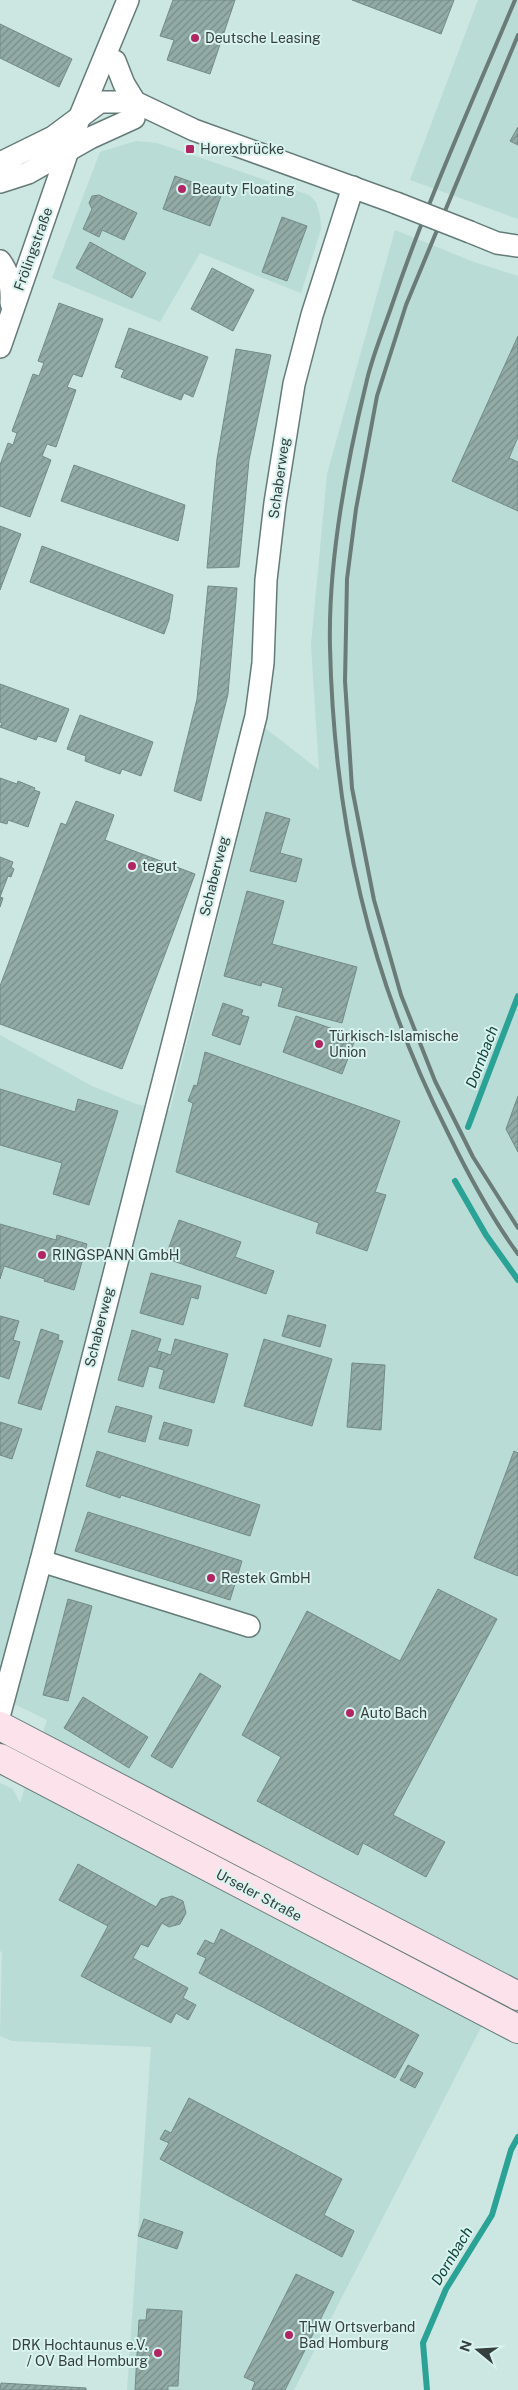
<svg xmlns="http://www.w3.org/2000/svg" width="518" height="2390" viewBox="0 0 518 2390" font-family="'Public Sans',sans-serif">
	<defs>
		<pattern id="building-hatch" width="6" height="6" patternUnits="userSpaceOnUse" patternTransform="scale(1.25)"><rect width="6" height="6" fill="#92aba7"/><path d="M-1 1l2-2M0 6l6-6M5 7l2-2" fill="none" stroke="#788d89"/></pattern>
	</defs>
	<rect width="100%" height="100%" fill="#cce6e2"/>
	<g fill="#b9dcd6">
		<path d="M 478,0 L 518,0 L 518,219 L 410,180 Z"/>
		<path d="M 136,141 L 157,143 L 309,195 L 316,202 L 320,216 L 321,229 L 301,293 L 200,253 L 160,322 L 52,278 L 100,152 Z"/>
		<path d="M 395,230 L 474,262 L 518,276 L 518,1980 L 507,1977 L 294,2390 L 127,2390 L 151,2047 L 12,2041 L 0,2036 L 2,1952 L 0,1951 L 0,1783 L 13,1789 L 20,1803 L 47,1720 L 0,1697 L 0,1035 L 92,1086 L 136,1104 L 170,1111 L 265,728 L 319,770 L 311,645 L 327,474 Z"/>
	</g>
	<g fill="none" stroke-linecap="round" stroke-linejoin="round">
		<g stroke="#2ba296" stroke-width="6">
			<path d="M 468,1127 L 518,996"/>
			<path d="M 455,1181 L 486,1235 L 518,1280"/>
			<path d="M 427,2390 L 423,2343 L 446,2289 L 492,2215 L 511,2150 L 518,2137"/>
		</g>
	</g>
	<g fill="url(#building-hatch)" stroke="#738b87">
		<path d="M 173,0 L 235,0 L 210,74 L 167,60 L 174,40 L 160,36 Z"/>
		<path d="M 352,0 L 454,0 L 441,34 Z"/>
		<path d="M 0,24 L 72,59 L 59,87 L 0,58 Z"/>
		<path d="M 518,127 L 518,145 L 510,141 Z"/>
		<path d="M 175,176 L 222,193 L 210,226 L 163,209 Z"/>
		<path d="M 99,195 L 137,213 L 124,240 L 102,230 L 99,237 L 83,229 L 92,209 L 89,203 L 92,196 Z"/>
		<path d="M 282,217 L 307,226 L 287,281 L 262,272 Z"/>
		<path d="M 90,242 L 146,273 L 132,298 L 76,268 Z"/>
		<path d="M 212,268 L 254,290 L 233,331 L 191,309 Z"/>
		<path d="M 59,303 L 103,319 L 82,377 L 73,374 L 67,387 L 76,390 L 56,447 L 47,444 L 42,456 L 51,460 L 30,517 L 0,506 L 0,465 L 8,443 L 13,445 L 17,433 L 12,431 L 33,374 L 39,376 L 44,363 L 38,361 Z"/>
		<path d="M 129,328 L 208,357 L 193,397 L 184,393 L 181,400 L 121,377 L 124,370 L 115,367 Z"/>
		<path d="M 518,336 L 518,437 L 509,458 L 518,462 L 518,511 L 452,481 Z"/>
		<path d="M 236,349 L 271,355 L 249,460 L 239,567 L 207,568 L 217,459 Z"/>
		<path d="M 74,465 L 185,505 L 178,541 L 61,501 Z"/>
		<path d="M 0,526 L 21,534 L 0,590 Z"/>
		<path d="M 42,546 L 173,595 L 169,620 L 164,634 L 30,582 Z"/>
		<path d="M 208,586 L 237,588 L 228,694 L 201,801 L 174,791 L 197,699 Z"/>
		<path d="M 0,684 L 69,709 L 56,742 L 38,736 L 36,740 L 0,727 L 2,723 L 0,722 Z"/>
		<path d="M 80,715 L 153,742 L 141,776 L 122,769 L 120,774 L 85,761 L 86,756 L 67,749 Z"/>
		<path d="M 0,778 L 17,784 L 18,781 L 35,788 L 34,790 L 40,792 L 28,827 L 8,820 L 7,824 L 0,822 Z"/>
		<path d="M 76,801 L 114,815 L 105,840 L 195,874 L 122,1069 L 0,1024 L 0,986 L 61,823 L 66,825 Z"/>
		<path d="M 266,812 L 290,819 L 280,853 L 302,859 L 296,882 L 250,871 Z"/>
		<path d="M 0,857 L 13,862 L 11,867 L 14,869 L 11,877 L 8,876 L 0,897 L 3,898 L 0,907 Z"/>
		<path d="M 247,891 L 284,901 L 272,944 L 357,967 L 342,1023 L 278,1006 L 283,988 L 262,982 L 261,986 L 224,976 Z"/>
		<path d="M 223,1003 L 243,1010 L 241,1015 L 249,1017 L 240,1045 L 212,1035 Z"/>
		<path d="M 296,1016 L 356,1037 L 342,1074 L 283,1052 Z"/>
		<path d="M 205,1052 L 400,1121 L 375,1192 L 386,1195 L 367,1251 L 316,1233 L 319,1223 L 176,1172 L 193,1103 L 188,1101 L 194,1085 L 197,1086 Z"/>
		<path d="M 0,1089 L 75,1112 L 78,1099 L 118,1111 L 89,1205 L 53,1194 L 62,1163 L 0,1145 Z"/>
		<path d="M 518,1096 L 518,1152 L 506,1129 Z"/>
		<path d="M 179,1220 L 241,1242 L 235,1257 L 274,1271 L 266,1294 L 165,1258 Z"/>
		<path d="M 0,1224 L 56,1240 L 57,1235 L 87,1244 L 74,1290 L 44,1281 L 45,1279 L 4,1266 L 0,1279 Z"/>
		<path d="M 151,1273 L 201,1286 L 198,1299 L 191,1297 L 183,1325 L 140,1313 Z"/>
		<path d="M 288,1315 L 326,1325 L 320,1347 L 282,1336 Z"/>
		<path d="M 0,1316 L 19,1321 L 13,1340 L 20,1342 L 9,1379 L 0,1376 Z"/>
		<path d="M 41,1329 L 59,1335 L 58,1340 L 63,1341 L 41,1410 L 18,1403 Z"/>
		<path d="M 132,1330 L 161,1339 L 157,1351 L 162,1352 L 157,1368 L 149,1366 L 143,1387 L 118,1380 Z"/>
		<path d="M 175,1339 L 228,1354 L 214,1403 L 159,1388 L 164,1370 L 157,1368 L 162,1352 L 171,1355 Z"/>
		<path d="M 264,1339 L 332,1359 L 312,1426 L 244,1406 Z"/>
		<path d="M 352,1363 L 385,1365 L 381,1430 L 347,1427 Z"/>
		<path d="M 116,1406 L 152,1416 L 145,1442 L 108,1432 Z"/>
		<path d="M 0,1422 L 22,1429 L 12,1459 L 0,1455 Z"/>
		<path d="M 164,1422 L 192,1430 L 188,1446 L 159,1439 Z"/>
		<path d="M 97,1451 L 260,1505 L 250,1536 L 121,1495 L 120,1498 L 86,1486 Z"/>
		<path d="M 514,1451 L 518,1453 L 518,1576 L 474,1558 Z"/>
		<path d="M 88,1512 L 242,1561 L 230,1600 L 75,1551 Z"/>
		<path d="M 438,1589 L 497,1619 L 393,1815 L 445,1842 L 426,1877 L 363,1843 L 358,1855 L 257,1801 L 281,1757 L 242,1735 L 307,1611 L 400,1661 Z"/>
		<path d="M 68,1599 L 92,1606 L 68,1701 L 43,1695 Z"/>
		<path d="M 200,1673 L 221,1686 L 172,1768 L 151,1756 Z"/>
		<path d="M 83,1697 L 148,1737 L 129,1768 L 64,1728 Z"/>
		<path d="M 78,1864 L 156,1907 L 161,1899 L 172,1896 L 183,1901 L 186,1913 L 180,1924 L 169,1927 L 162,1923 L 148,1947 L 141,1944 L 133,1958 L 188,1988 L 183,1998 L 196,2005 L 188,2020 L 176,2013 L 171,2023 L 81,1976 L 108,1926 L 59,1900 Z"/>
		<path d="M 221,1929 L 419,2035 L 395,2078 L 199,1973 L 206,1958 L 197,1954 L 205,1940 L 214,1944 Z"/>
		<path d="M 408,2065 L 423,2073 L 415,2088 L 400,2080 Z"/>
		<path d="M 189,2098 L 342,2179 L 324,2215 L 354,2231 L 342,2257 L 160,2159 L 169,2143 L 160,2139 L 165,2130 L 171,2133 Z"/>
		<path d="M 144,2219 L 183,2232 L 177,2249 L 138,2236 Z"/>
		<path d="M 296,2274 L 334,2292 L 285,2390 L 252,2390 L 255,2382 L 244,2377 Z"/>
		<path d="M 147,2309 L 182,2311 L 178,2386 L 168,2386 L 168,2390 L 135,2390 L 139,2320 L 146,2320 Z"/>
		<path d="M 1,2383 L 86,2388 L 86,2390 L 0,2390 Z"/>
	</g>
	<g fill="none" stroke-linecap="round" stroke-linejoin="round">
		<g stroke="#647b78" stroke-width="24">
			<g id="street">
				<path d="M 115,61 L 124,84 L 135,102"/>
				<path d="M 0,163 L 53,137 L 100,102 L 135,102 L 194,130 L 396,203"/>
				<path d="M 0,182 L 28,173 L 90,138 L 134,118"/>
				<path d="M 470,232 L 497,243 L 518,246"/>
				<path d="M 0,261 C 9,273 12,288 11,303"/>
				<path d="M 0,347 L 80,116 L 128,0"/>
				<path d="M 41,1561 L 249,1626"/>
				<path d="M 0,1713 L 41,1561 L 256,716 L 263,663 L 266,580 L 275,503 L 294,384 L 312,315 L 353,187"/>
			</g>
		</g>
		<g stroke="#647b78" stroke-width="30">
			<g id="secondary">
				<path d="M 0,1726 L 518,1996"/>
				<path d="M 0,1758 L 518,2029"/>
			</g>
		</g>
		<use href="#street" stroke="#fff" stroke-width="21"/>
		<use href="#secondary" stroke="#fce3eb" stroke-width="28"/>
		<g stroke="#6b7b78" stroke-width="4">
			<path d="M 515,0 C 473,100 428,199 393,302 C 384,329 372,356 366,384 C 346,466 328,562 330,647 C 334,821 369,977 448,1133 C 468,1174 491,1217 518,1254"/>
			<path d="M 518,35 L 406,305 L 377,396 L 356,509 L 347,579 L 345,681 L 352,788 L 374,900 L 401,995 L 435,1081 L 473,1157 L 518,1228"/>
		</g>
		<g stroke="#647b78" stroke-width="24" stroke-linecap="butt">
			<path id="street-bridge" d="M 396,203 L 470,232"/>
		</g>
		<use href="#street-bridge" stroke="#fff" stroke-width="21"/>
	</g>
	<g fill="#b02564" stroke="#d9f3ef" stroke-width="2">
		<circle cx="195" cy="38" r="5"/>
		<rect x="185" y="144" width="10" height="10" rx="2.5"/>
		<circle cx="182" cy="189" r="5"/>
		<circle cx="132" cy="866" r="5"/>
		<circle cx="319" cy="1044" r="5"/>
		<circle cx="42" cy="1255" r="5"/>
		<circle cx="211" cy="1578" r="5"/>
		<circle cx="350" cy="1713" r="5"/>
		<circle cx="289" cy="2335" r="5"/>
		<circle cx="158" cy="2353" r="5"/>
	</g>
	<g text-anchor="middle" stroke-width="4" stroke-linejoin="round" paint-order="stroke">
		<g font-size="14" fill="#353f3d" stroke="#d9f3ef" text-anchor="start">
			<text x="205" y="43">Deutsche Leasing</text>
			<text x="200" y="154">Horexbrücke</text>
			<text x="192" y="194">Beauty Floating</text>
			<text x="142" y="871">tegut</text>
			<text x="329" y="1041">Türkisch-Islamische<tspan x="329" dy="16">Union</tspan></text>
			<text x="52" y="1260">RINGSPANN GmbH</text>
			<text x="221" y="1583">Restek GmbH</text>
			<text x="360" y="1718">Auto Bach</text>
			<text x="299" y="2332">THW Ortsverband<tspan x="299" dy="16">Bad Homburg</tspan></text>
			<text x="148" y="2350" text-anchor="end">DRK Hochtaunus e.V.<tspan x="148" dy="16">/ OV Bad Homburg</tspan></text>
		</g>
		<g font-size="14" fill="#353f3d" stroke="#d9f3ef">
			<text transform="translate(33 249) rotate(-70)" y="5">Frölingstraße</text>
			<text transform="translate(279 478) rotate(-82)" y="5">Schaberweg</text>
			<text transform="translate(214 876) rotate(-76)" y="5">Schaberweg</text>
			<text transform="translate(99 1327) rotate(-76)" y="5">Schaberweg</text>
			<text transform="translate(259 1895) rotate(28)" y="5">Urseler Straße</text>
		</g>
		<g font-size="15" font-style="italic" fill="#12453f" stroke="#d9f3ef">
			<text transform="translate(482 1057) rotate(-69)" y="5">Dornbach</text>
			<text transform="translate(452 2256) rotate(-59)" y="5">Dornbach</text>
		</g>
	</g>
	<g transform="translate(478 2350) rotate(288)" stroke="#d9f3ef" stroke-width="4" paint-order="stroke">
	<path d="M0-4L9 19L0 12L-9 19Z" fill="#353f3d"/>
	<text y="-8" font-size="14" font-weight="bold" text-anchor="middle" fill="#353f3d">N</text>
	</g>
</svg>
